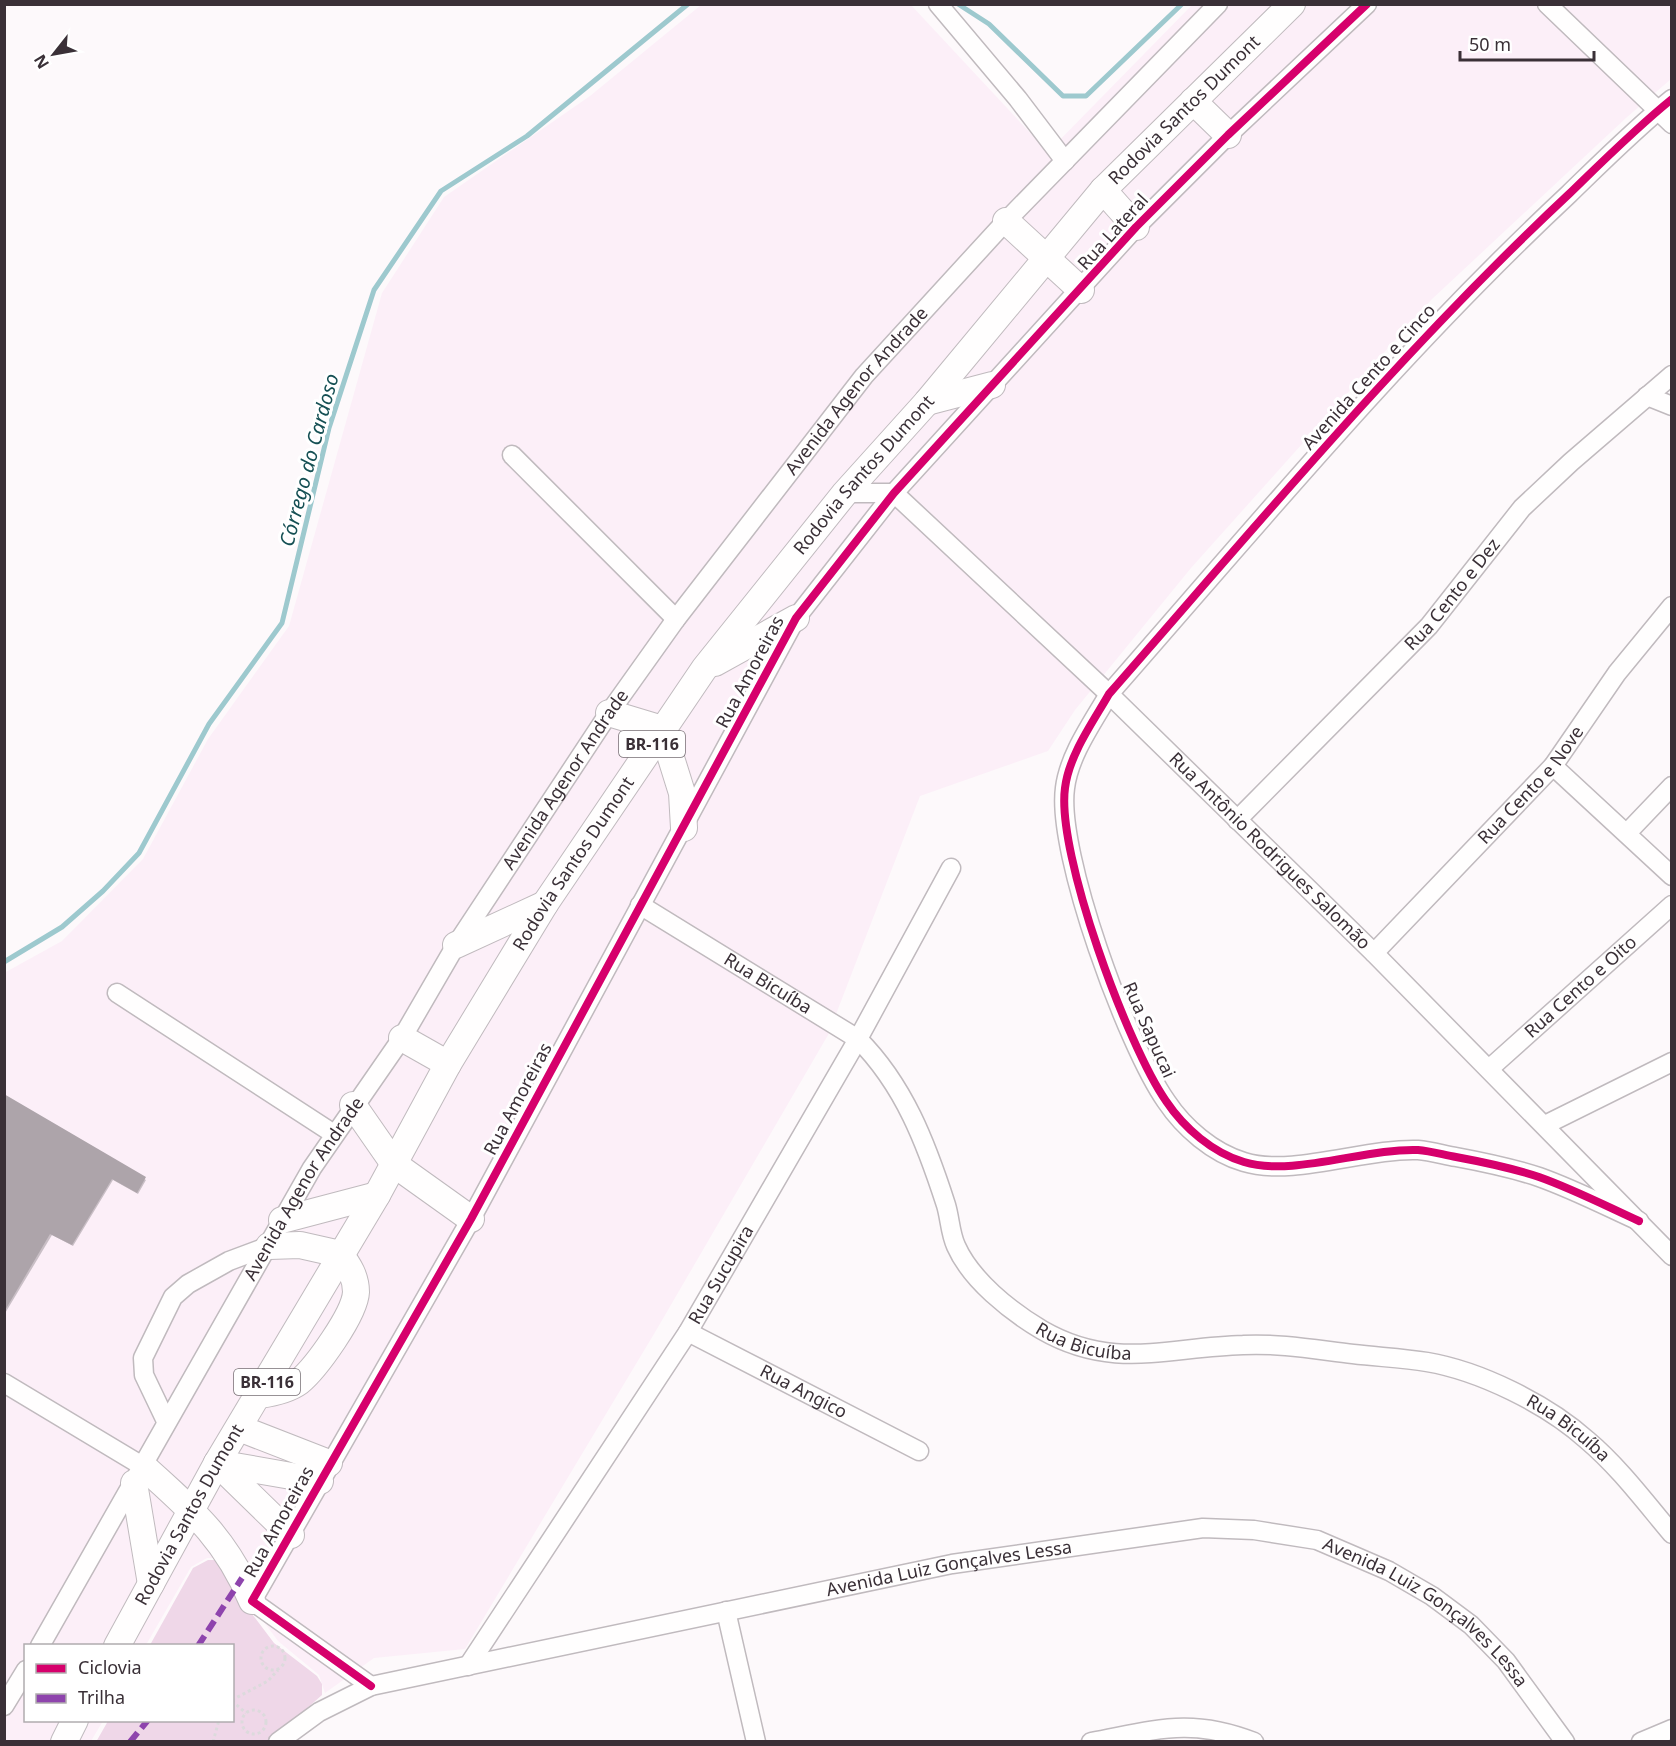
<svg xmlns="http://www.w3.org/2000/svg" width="1676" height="1746" viewBox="0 0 1676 1746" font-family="'Noto Sans',sans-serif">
	<rect width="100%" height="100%" fill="#fdf9fb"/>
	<path fill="#fceff8" d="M 701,5 L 911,5 L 1048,152 L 1192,5 L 1671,5 L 1671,79 L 1626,118 L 1431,300 L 1191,568 L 1075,710 L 1048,751 L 920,796 L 828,1035 L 654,1334 L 465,1649 L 374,1658 L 325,1693 L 319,1675 L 278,1641 L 216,1558 L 207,1558 L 191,1567 L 146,1645 L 26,1646 L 26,1720 L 103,1721 L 91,1741 L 5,1741 L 4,973 L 62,941 L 143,859 L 208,739 L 289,626 L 382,293 L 444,197 L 590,96 Z"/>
	<path fill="#efd7e8" d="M 208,1560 L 216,1560 L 231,1571 L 249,1610 L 274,1643 L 317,1676 L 322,1684 L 322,1695 L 270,1741 L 96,1742 L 108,1721 L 232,1720 L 232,1646 L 150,1645 L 193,1568 Z"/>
	<path fill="#0003" d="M 4,1096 L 146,1180 L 138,1194 L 113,1180 L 73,1246 L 52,1235 L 4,1315 Z"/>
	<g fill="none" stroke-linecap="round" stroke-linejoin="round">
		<g stroke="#9dc9ce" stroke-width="5">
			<path d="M 958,4 L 989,24 L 1063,96 L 1086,96 L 1182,4"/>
			<path d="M 4,962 L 62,927 L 103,891 L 139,853 L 209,724 L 282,623 L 329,428 L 374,290 L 441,191 L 527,136 L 688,4"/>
		</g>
	</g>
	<path fill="#ada4aa" d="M 4,1094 L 146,1177 L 137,1193 L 112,1179 L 72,1245 L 50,1234 L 4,1312 Z"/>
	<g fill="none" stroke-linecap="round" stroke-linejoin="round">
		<g stroke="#c0babe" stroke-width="21">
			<g id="minor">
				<path d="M 938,4 L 1018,99 L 1065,161"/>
				<path d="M 1547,4 L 1672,124"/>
				<path d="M 1647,396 L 1672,406"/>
				<path d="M 512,455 L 676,619"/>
				<path id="s1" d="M 845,493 L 894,493 L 1109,694 L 1374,953 L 1672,1256"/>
				<path d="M 1553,766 L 1672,876"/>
				<path id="s2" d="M 1237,820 L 1429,626 L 1522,508 L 1571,462 L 1672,375"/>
				<path d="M 1628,832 L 1672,786"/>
				<path id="s3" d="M 640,905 L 858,1039 C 904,1085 926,1143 946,1205 C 950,1218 950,1233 956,1246 C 971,1280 1010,1311 1042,1330 C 1113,1371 1168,1347 1243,1345 C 1279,1343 1318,1350 1353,1354 C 1378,1357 1403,1358 1427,1362 C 1480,1371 1547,1404 1587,1440 C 1619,1467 1645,1502 1672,1534"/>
				<path id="s4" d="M 1374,953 L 1553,766 L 1617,673 L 1672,606"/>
				<path d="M 117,993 L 334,1134"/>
				<path id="s5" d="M 1489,1069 L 1672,905"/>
				<path d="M 1545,1125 L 1672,1062"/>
				<path d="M 1639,1221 C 1606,1206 1573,1189 1539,1177 C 1512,1168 1483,1162 1456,1157 C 1444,1155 1431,1151 1418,1150 C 1366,1148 1292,1177 1244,1162 C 1213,1153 1184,1128 1166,1101 C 1128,1047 1056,853 1065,788 C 1069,755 1093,722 1109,694 C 1258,524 1403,349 1569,194 C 1602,162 1636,128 1672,99"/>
				<path id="s6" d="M 688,1332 L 919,1451"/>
				<path d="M 4,1383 L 144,1467"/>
				<path d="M 166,1421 L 144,1375 L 143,1358 L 173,1297 L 188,1284 L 229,1261 L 269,1246"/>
				<path d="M 726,1611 L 756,1742"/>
				<path id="s7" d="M 40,1646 L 312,1168 L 402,1038 L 456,945 L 609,713 L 676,619 L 864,376 L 1006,221 L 1218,4"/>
				<path id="s8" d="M 468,1666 L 688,1332 L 858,1039 L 951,868"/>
				<path d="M 371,1686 L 252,1601 L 471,1219 L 796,618 L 894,493 L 1136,227 L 1228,135 L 1367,4"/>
				<path d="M 4,1706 L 26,1670"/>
				<path id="s9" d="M 278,1742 L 319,1712 L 371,1686 L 952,1564 L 1203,1528 L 1254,1530 L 1317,1540 L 1389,1571 L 1432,1596 L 1471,1625 L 1506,1661 L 1565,1742"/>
				<path d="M 1091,1742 C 1156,1730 1190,1717 1254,1742"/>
				<path d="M 1641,1742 L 1672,1729"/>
			</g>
		</g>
		<g stroke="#c0babe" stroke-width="28">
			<g id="highway">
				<path d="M 1193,101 L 1228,135"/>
				<path d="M 1103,190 L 1136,227"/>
				<path d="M 1006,221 L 1081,290"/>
				<path d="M 927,402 L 992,385"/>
				<path d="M 715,663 L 796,618"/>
				<path d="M 609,713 L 662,729 L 682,793 L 684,828"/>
				<path d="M 456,945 L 545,904"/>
				<path d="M 402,1038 L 448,1064"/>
				<path d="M 353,1105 L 394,1164 L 471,1219"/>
				<path d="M 282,1220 L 377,1195"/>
				<path d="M 260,1395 C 274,1393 288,1390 299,1382 C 316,1368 355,1314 356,1292 C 356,1277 349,1266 340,1254 L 300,1245 L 269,1246"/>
				<path d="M 239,1428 L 329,1463"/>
				<path d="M 217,1463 L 320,1481"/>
				<path d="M 217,1463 L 291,1535"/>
				<path d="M 144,1467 C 193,1511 226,1539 252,1601"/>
				<path d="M 134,1483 L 151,1584"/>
				<path id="s10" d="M 117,1646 L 217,1463 L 377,1195 L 448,1064 L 545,904 L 704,669 L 845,493 L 927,402 L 1103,190 L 1292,4"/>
				<path d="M 64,1742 L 75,1720"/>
			</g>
		</g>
		<g stroke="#dcdadc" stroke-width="3" stroke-dasharray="3 3" stroke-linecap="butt">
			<circle cx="273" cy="1658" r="12"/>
			<path d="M 232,1700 L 268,1681 L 278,1670"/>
			<path d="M 232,1701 L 246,1713"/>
			<circle cx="254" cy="1722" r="12"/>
			<path d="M 213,1742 L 219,1720"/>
		</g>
		<use href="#minor" stroke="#fffefe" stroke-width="18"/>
		<use href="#highway" stroke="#fffefe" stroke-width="26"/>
		<g stroke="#8e44ad" stroke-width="6" stroke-dasharray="12 6" stroke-linecap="butt">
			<path d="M 198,1646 L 242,1578"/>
			<path d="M 130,1742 L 148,1720"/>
		</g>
		<g stroke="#fff" stroke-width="11">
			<g id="cycleway">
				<path d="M 1639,1221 C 1606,1206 1573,1189 1539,1177 C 1512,1168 1483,1162 1456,1157 C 1444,1155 1431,1151 1418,1150 C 1366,1148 1292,1177 1244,1162 C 1213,1153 1184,1128 1166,1101 C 1128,1047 1056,853 1065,788 C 1069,755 1093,722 1109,694 C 1258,524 1403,349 1569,194 C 1602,162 1636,128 1672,99"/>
				<path d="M 371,1686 L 252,1601 L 471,1219 L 796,618 L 894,493 L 1136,227 L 1228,135 L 1367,4"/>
			</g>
		</g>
		<use href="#cycleway" stroke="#d6006c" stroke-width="8"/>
	</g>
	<g text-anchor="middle" stroke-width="6" stroke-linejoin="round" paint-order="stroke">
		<g fill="#fff" stroke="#756e73" stroke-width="1.5">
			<rect x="619" y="731" width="66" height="26" rx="4.5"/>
			<rect x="234" y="1369" width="66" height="26" rx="4.5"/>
		</g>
		<g font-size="16" font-weight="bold" fill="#3a3037">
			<text x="652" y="750">BR-116</text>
			<text x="267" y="1388">BR-116</text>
		</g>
		<g font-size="18" fill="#3a3037" stroke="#fff">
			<text dy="6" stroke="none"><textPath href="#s10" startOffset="1878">Rodovia Santos Dumont</textPath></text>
			<text transform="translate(1113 232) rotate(-48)" y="6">Rua Lateral</text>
			<text transform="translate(1369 377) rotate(-48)" y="6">Avenida Cento e Cinco</text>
			<text dy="6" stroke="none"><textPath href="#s7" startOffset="1500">Avenida Agenor Andrade</textPath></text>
			<text dy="6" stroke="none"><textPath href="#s10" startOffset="1392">Rodovia Santos Dumont</textPath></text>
			<text dy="6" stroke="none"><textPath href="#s2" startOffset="312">Rua Cento e Dez</textPath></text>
			<text transform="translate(750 672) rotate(-62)" y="6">Rua Amoreiras</text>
			<text dy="6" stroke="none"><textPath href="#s7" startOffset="1014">Avenida Agenor Andrade</textPath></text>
			<text dy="6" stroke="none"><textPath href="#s4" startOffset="230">Rua Cento e Nove</textPath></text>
			<text dy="6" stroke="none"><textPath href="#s1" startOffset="568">Rua Antônio Rodrigues Salomão</textPath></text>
			<text dy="6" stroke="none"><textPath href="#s10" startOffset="906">Rodovia Santos Dumont</textPath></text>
			<text dy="6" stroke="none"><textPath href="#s3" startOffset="150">Rua Bicuíba</textPath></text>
			<text dy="6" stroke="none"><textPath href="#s5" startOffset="123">Rua Cento e Oito</textPath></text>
			<text transform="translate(1149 1030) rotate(66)" y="6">Rua Sapucai</text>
			<text transform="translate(518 1099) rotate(-62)" y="6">Rua Amoreiras</text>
			<text dy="6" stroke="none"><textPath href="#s7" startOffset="528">Avenida Agenor Andrade</textPath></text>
			<text dy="6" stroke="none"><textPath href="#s8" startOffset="466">Rua Sucupira</textPath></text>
			<text dy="6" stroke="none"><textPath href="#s3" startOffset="654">Rua Bicuíba</textPath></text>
			<text dy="6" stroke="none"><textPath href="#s6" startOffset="130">Rua Angico</textPath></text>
			<text dy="6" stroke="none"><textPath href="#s3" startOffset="1158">Rua Bicuíba</textPath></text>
			<text dy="6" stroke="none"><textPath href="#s10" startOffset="150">Rodovia Santos Dumont</textPath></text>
			<text transform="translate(279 1522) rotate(-61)" y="6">Rua Amoreiras</text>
			<text dy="6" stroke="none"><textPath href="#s9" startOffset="699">Avenida Luiz Gonçalves Lessa</textPath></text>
			<text dy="6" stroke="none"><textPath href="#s9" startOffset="1203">Avenida Luiz Gonçalves Lessa</textPath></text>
		</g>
		<g font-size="20" font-style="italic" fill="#165054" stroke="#fff">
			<text transform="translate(309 460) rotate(-75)" y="7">Córrego do Cardoso</text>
		</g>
	</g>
	<rect width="1676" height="1746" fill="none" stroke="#3a3037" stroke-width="12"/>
	<rect x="24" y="1644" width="210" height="78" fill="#ffffff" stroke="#b0acaf" stroke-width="1.5"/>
	<rect x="36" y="1664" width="30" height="9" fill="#d6006c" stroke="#b0acaf" stroke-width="1.5"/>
	<text x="78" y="1674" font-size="18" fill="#3a3037">Ciclovia</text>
	<rect x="36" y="1694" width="30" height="9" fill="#8e44ad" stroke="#b0acaf" stroke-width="1.5"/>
	<text x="78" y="1704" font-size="18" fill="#3a3037">Trilha</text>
	<g transform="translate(54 54) rotate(239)" stroke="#ffffff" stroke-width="4.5" paint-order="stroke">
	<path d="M0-4.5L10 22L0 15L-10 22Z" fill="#3a3037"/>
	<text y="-9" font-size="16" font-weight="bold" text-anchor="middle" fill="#3a3037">N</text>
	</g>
	<path d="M1460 51v9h134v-9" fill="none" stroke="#3a3037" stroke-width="3"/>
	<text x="1469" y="51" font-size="18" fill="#3a3037" stroke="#ffffff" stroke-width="4.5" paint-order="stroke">50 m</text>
</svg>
